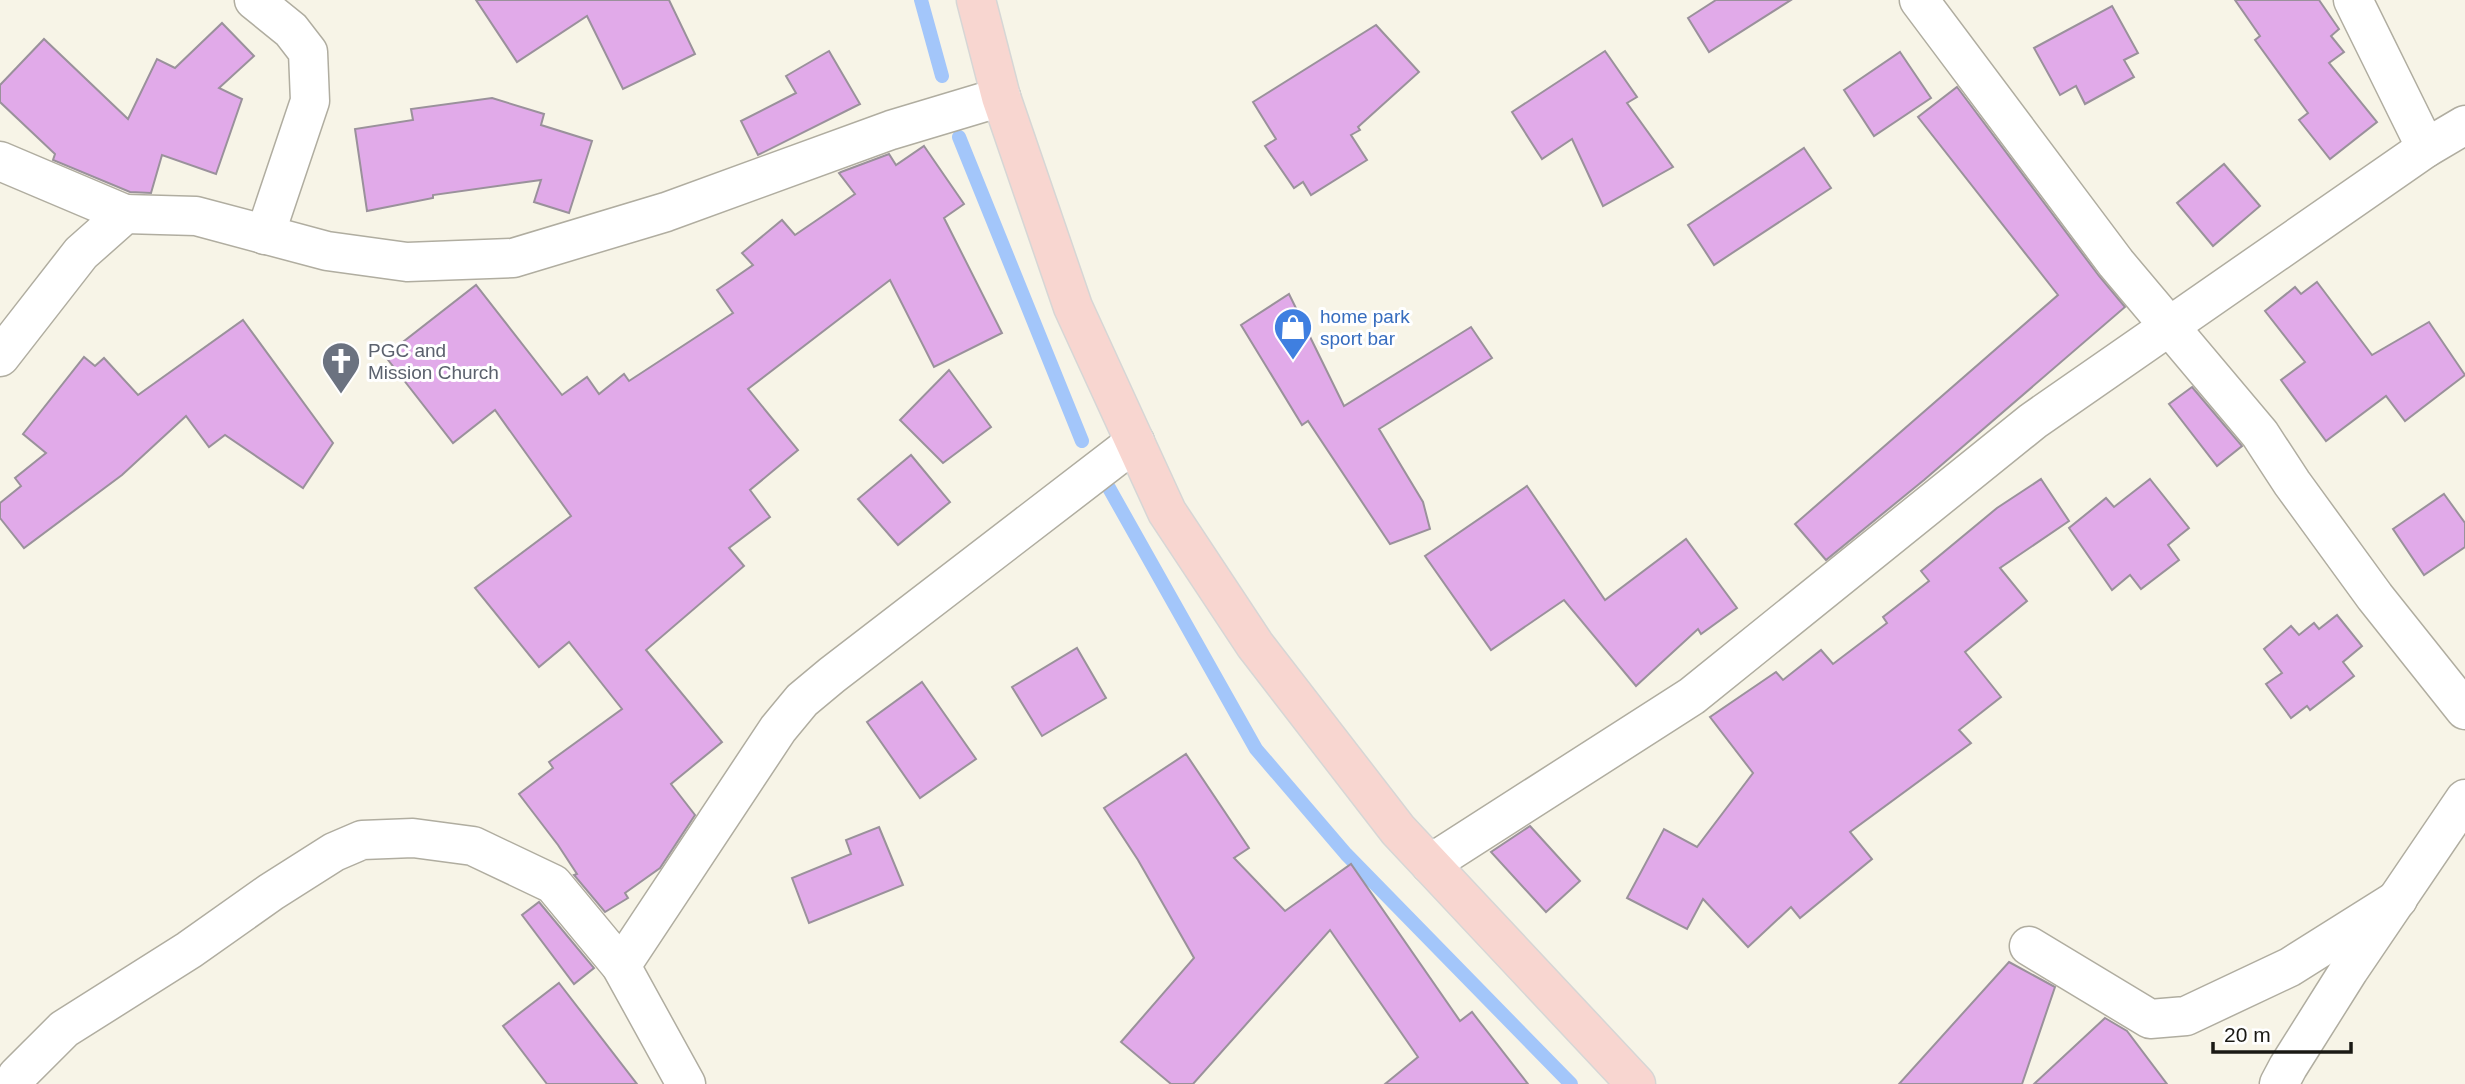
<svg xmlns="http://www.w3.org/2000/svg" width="2465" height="1084" viewBox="0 0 2465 1084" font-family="Arial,sans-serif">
	<rect width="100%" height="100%" fill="#f7f4e7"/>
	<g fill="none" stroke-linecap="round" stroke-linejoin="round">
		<g stroke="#a3c6fa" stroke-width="14">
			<path d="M 921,0 L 942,76"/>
			<path d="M 959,137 L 1082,441"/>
			<path d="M 1109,488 L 1256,749 L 1346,854 L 1571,1084"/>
		</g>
	</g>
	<g fill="#e1aae9" stroke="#9a919b" stroke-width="2">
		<path d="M 476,0 L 669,0 L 695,54 L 623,89 L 587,16 L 517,62 Z"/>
		<path d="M 1716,0 L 1791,0 L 1709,52 L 1688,18 Z"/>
		<path d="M 2235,0 L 2319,0 L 2339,29 L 2331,36 L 2344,52 L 2329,63 L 2377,122 L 2330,159 L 2299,120 L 2308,113 L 2255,40 L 2260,36 Z"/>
		<path d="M 2112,6 L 2138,53 L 2124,60 L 2134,77 L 2085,104 L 2076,86 L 2060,95 L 2034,48 Z"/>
		<path d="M 222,23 L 254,56 L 219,88 L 242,99 L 216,174 L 162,155 L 151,193 L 130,192 L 53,160 L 55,154 L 0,102 L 0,85 L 44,39 L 128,119 L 157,59 L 175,68 Z"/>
		<path d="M 1376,25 L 1419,72 L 1358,127 L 1360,130 L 1351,135 L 1367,160 L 1311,195 L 1303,182 L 1294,188 L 1265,146 L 1276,139 L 1253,102 Z"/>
		<path d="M 829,51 L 860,104 L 758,155 L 741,121 L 796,93 L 786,76 Z"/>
		<path d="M 1605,51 L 1637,97 L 1627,103 L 1673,167 L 1603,206 L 1572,139 L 1542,159 L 1512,112 Z"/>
		<path d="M 1900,52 L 1931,98 L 1874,136 L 1844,90 Z"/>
		<path d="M 1957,87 L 2099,276 L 2125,307 L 1924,480 L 1826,560 L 1795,524 L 2058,295 L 1918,117 Z"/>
		<path d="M 492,98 L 544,114 L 541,125 L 592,141 L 569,213 L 534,202 L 541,180 L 433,195 L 433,198 L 367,211 L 355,129 L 413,120 L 411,109 Z"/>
		<path d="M 924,146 L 964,204 L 944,218 L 1002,333 L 934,367 L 890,280 L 748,389 L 798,450 L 750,490 L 770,517 L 729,548 L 744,566 L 646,650 L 722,742 L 671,784 L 695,815 L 660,868 L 625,893 L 628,898 L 605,912 L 574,875 L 577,874 L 558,845 L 519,794 L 553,768 L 549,762 L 622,709 L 569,642 L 539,667 L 475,588 L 571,516 L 495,410 L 453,443 L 385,356 L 476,285 L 562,395 L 587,377 L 599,394 L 624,374 L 629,381 L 733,313 L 717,290 L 753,265 L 742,253 L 782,220 L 795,235 L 855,194 L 839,173 L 841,172 L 889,154 L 896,165 Z"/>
		<path d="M 1804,148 L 1831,188 L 1714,265 L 1688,225 Z"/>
		<path d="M 2224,164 L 2260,206 L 2213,246 L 2177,203 Z"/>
		<path d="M 2317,282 L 2372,355 L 2429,322 L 2465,375 L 2405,421 L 2386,396 L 2326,441 L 2281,380 L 2305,362 L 2265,311 L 2295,287 L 2301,294 Z"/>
		<path d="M 1289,294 L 1344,406 L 1471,327 L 1492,358 L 1379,429 L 1423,502 L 1430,529 L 1390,544 L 1308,421 L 1302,425 L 1241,325 Z"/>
		<path d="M 243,320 L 333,443 L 303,488 L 225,435 L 209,447 L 186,416 L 122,475 L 24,548 L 0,518 L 0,503 L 21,486 L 15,478 L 46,453 L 23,434 L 84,357 L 95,366 L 104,358 L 138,395 Z"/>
		<path d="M 949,370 L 991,427 L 943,463 L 900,420 Z"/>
		<path d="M 2192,387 L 2242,446 L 2217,466 L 2169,404 Z"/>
		<path d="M 911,455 L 950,502 L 898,545 L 858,499 Z"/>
		<path d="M 2041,479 L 2069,521 L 2000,568 L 2027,601 L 1965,652 L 2001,697 L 1959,730 L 1971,743 L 1850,832 L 1872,859 L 1800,918 L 1791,907 L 1748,947 L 1703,899 L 1687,929 L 1627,898 L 1664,829 L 1697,847 L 1753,773 L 1710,717 L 1776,672 L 1783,680 L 1821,650 L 1833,664 L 1887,623 L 1883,617 L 1929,581 L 1921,571 L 1997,508 Z"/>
		<path d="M 2150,479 L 2189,528 L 2168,545 L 2179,560 L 2141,589 L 2130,575 L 2112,590 L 2069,528 L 2106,498 L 2114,507 Z"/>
		<path d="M 1527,486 L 1605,600 L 1686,539 L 1737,608 L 1701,634 L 1698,629 L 1636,686 L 1564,600 L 1491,650 L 1425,556 Z"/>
		<path d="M 2444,494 L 2465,523 L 2465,547 L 2424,575 L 2393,529 Z"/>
		<path d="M 2337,615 L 2362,646 L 2343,662 L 2354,676 L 2310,710 L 2307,706 L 2291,718 L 2266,684 L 2282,673 L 2264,649 L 2291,626 L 2299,635 L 2314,623 L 2319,629 Z"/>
		<path d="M 1077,648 L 1106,698 L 1042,736 L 1012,687 Z"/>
		<path d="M 922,682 L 976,759 L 920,798 L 867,722 Z"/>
		<path d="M 1186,754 L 1249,848 L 1234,858 L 1285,911 L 1351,864 L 1460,1021 L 1472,1012 L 1528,1084 L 1385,1084 L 1418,1057 L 1330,930 L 1193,1084 L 1171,1084 L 1121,1042 L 1194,958 L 1138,860 L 1104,808 Z"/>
		<path d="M 1530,826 L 1580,881 L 1546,912 L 1491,852 Z"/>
		<path d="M 879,827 L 903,885 L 809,923 L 792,878 L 851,854 L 846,840 Z"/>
		<path d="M 539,902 L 594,968 L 574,984 L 522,915 Z"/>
		<path d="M 2009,962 L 2055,987 L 2022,1084 L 1899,1084 Z"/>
		<path d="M 559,983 L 637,1084 L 547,1084 L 503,1026 Z"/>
		<path d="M 2105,1018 L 2127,1031 L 2167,1084 L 2034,1084 Z"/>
	</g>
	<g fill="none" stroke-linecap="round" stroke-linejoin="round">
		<g stroke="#b0ada0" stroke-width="41">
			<g id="street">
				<path d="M 254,0 L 291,30 L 308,52 L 310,101 L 265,235"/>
				<path d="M 1919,0 L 2116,263 L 2260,434 L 2292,483 L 2375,597 L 2465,710"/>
				<path d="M 2353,0 L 2426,148"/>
				<path d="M 0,161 L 125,214"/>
				<path d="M 0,357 L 81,253 L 125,214 L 196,216 L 327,251 L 407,262 L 513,258 L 666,212 L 891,130 L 1001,97"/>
				<path d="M 1430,864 L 1692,696 L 2033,421 L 2426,148 L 2465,125"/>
				<path d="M 2029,946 L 2150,1019 L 2186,1016 L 2290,967 L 2398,899"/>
				<path d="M 621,966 L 778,729 L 802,700 L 832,675 L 1135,442"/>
				<path d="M 14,1084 L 17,1076 L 64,1029 L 189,950 L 271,892 L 334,852 L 362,840 L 413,838 L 473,846 L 553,884 L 621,966 L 686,1084"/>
				<path d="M 2279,1084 L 2288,1067 L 2349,970 L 2465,799"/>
			</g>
		</g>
		<g stroke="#d6d6d5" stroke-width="41">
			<path id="primary" d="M 976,0 L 1001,97 L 1073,307 L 1167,512 L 1255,645 L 1398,830 L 1636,1084"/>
		</g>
		<use href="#street" stroke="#fff" stroke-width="38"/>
		<use href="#primary" stroke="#f8d6d0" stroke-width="38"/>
	</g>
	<defs>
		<g id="shop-pin" transform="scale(2.0125)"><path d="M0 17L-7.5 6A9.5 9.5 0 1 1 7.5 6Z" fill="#3f7fe0" stroke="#fff"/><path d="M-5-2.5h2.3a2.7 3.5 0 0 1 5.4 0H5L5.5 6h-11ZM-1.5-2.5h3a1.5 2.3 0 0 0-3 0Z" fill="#fff"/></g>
		<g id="church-pin" transform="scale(2.0125)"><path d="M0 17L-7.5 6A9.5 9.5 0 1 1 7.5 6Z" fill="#6b7280" stroke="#fff"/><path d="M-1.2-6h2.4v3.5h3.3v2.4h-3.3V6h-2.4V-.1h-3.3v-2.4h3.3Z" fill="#fff"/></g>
	</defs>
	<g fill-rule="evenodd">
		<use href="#shop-pin" x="1293" y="327"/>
		<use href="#church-pin" x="341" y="361"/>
	</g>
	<g text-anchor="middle" stroke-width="6" stroke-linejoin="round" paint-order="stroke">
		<g font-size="19" fill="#366cbe" stroke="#fff" text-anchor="start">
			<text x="1320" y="323">home park<tspan x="1320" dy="22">sport bar</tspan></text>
		</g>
		<g font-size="19" fill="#5b616d" stroke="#fff" text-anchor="start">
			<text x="368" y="357">PGC and<tspan x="368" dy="22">Mission Church</tspan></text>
		</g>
	</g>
	<path d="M2213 1042v10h138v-10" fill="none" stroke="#1a1914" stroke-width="3.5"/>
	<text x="2224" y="1042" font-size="21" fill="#1a1914" stroke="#ffffff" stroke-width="5" paint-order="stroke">20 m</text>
</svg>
